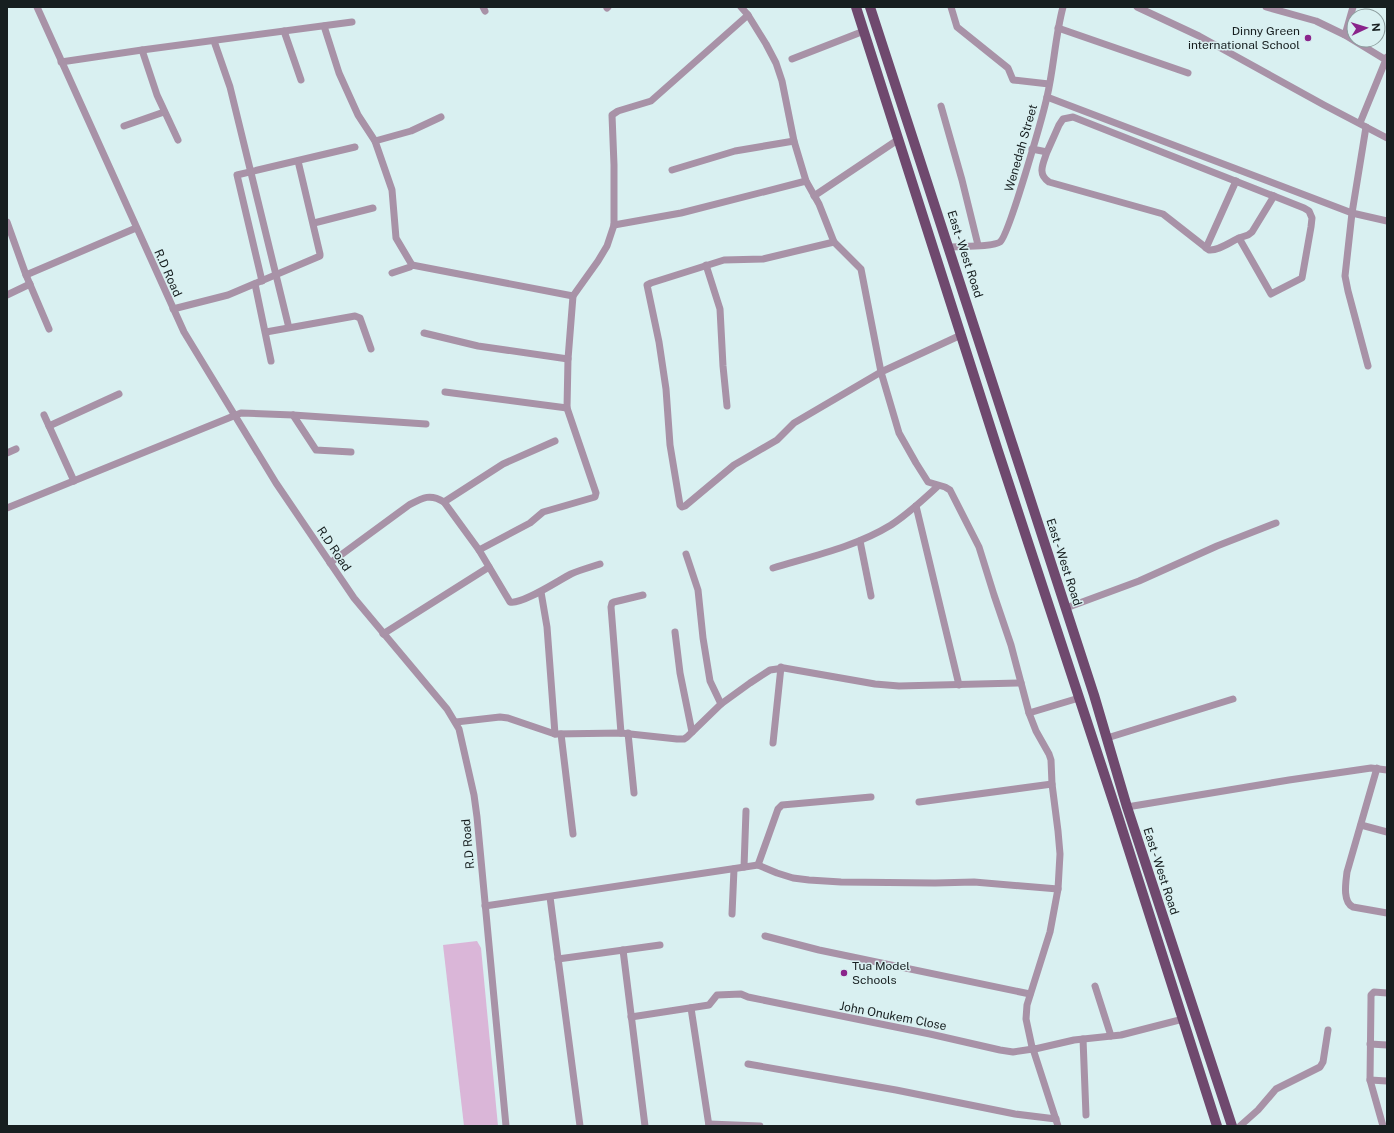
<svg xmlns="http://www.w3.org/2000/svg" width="1394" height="1133" viewBox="0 0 1394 1133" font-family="'Public Sans',sans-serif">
	<rect width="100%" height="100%" fill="#d9f0f1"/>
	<path fill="#dab6d8" d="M 477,941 L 481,948 L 498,1126 L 464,1126 L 443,945 Z"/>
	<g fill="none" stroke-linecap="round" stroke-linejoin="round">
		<g stroke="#a892a7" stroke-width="7">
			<path d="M 37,7 L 184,332 L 276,483 L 354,598 L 447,709 L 459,729 L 474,795 L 477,817 L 506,1126"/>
			<path d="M 483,7 L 485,11"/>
			<path d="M 741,7 L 748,15 L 766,44 L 776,63 L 782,81 L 794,141 L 806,181 L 819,204 L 834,242 L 861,269 L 881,372 L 899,433 L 916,463 L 928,482 L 945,487 L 950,490 L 979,547 L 994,595 L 1011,645 L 1029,713 L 1036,731 L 1049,754 L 1051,760 L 1052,784 L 1058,831 L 1060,854 L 1058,889 L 1050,932 L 1027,1005 L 1026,1019 L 1032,1047 L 1035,1049 L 1074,1040 L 1121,1035 L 1183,1019"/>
			<path d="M 951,7 L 957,27 L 1008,68 L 1013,80 L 1049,84"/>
			<path d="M 1137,7 L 1199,36 L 1324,105 L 1387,138"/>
			<path d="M 1266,7 L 1316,21 L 1345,35 L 1386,60"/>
			<path d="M 607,8 L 608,7"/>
			<path d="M 324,26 L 339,73 L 358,115 L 375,141 L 392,190 L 396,238 L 412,265"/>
			<path d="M 1058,28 L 1188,73"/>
			<path d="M 284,31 L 301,80"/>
			<path d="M 1345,35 L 1353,7"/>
			<path d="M 214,41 L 230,87 L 288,324"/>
			<path d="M 142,50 L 157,95 L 178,140"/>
			<path d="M 792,59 L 864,31"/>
			<path d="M 61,62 L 142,50 L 352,22"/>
			<path d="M 1047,97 L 1352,213 L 1387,221"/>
			<path d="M 941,106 L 962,180 L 978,245"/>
			<path d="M 1360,123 L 1387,57"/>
			<path d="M 124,126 L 164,112"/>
			<path d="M 1366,127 L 1352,213 L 1345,276 L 1348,291 L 1368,366"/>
			<path d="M 375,141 L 411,131 L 441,117"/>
			<path d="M 1032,149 L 1047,152 C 1043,164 1037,174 1049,182 L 1163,214 L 1209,250 C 1218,251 1230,242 1239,238 L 1271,294 L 1302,278 L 1311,227 L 1312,218 L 1309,211 L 1304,208 L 1073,117 L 1063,119 L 1059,125 L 1047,152"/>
			<path d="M 672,170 L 735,151 L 794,141"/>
			<path d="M 814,196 L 899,139"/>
			<path d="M 7,222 L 26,275 L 49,329"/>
			<path d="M 314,223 L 373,208"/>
			<path d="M 614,225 L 681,213 L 806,181"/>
			<path d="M 1239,238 L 1248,235 L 1252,232 L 1274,196"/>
			<path d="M 834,242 L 763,259 L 724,260 L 651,283 L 647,285 L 659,342 L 666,389 L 670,445 L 680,505 L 682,507 L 685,506 L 734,465 L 777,440 L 794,423 L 881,372 L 961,335"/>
			<path d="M 949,247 C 959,246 993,247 1000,242 C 1009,235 1043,115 1047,97 C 1054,67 1055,37 1063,7"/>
			<path d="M 1206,248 L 1236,181"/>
			<path d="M 706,265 L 720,309 L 723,366 L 727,406"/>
			<path d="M 392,273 L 410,267 L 412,265 L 573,296"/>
			<path d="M 26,275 L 136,228"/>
			<path d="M 262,281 L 237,175 L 355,147"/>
			<path d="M 255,284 L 271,361"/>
			<path d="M 7,295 L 30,284"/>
			<path d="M 173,309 L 228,295 L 320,256 L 320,254 L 298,161"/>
			<path d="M 266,332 L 355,316 L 360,318 L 371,349"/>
			<path d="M 424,333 L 478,346 L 568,359"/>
			<path d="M 445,392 L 567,408"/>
			<path d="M 44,415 L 74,481"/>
			<path d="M 293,415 L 316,450 L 351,452"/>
			<path d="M 49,426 L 119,394"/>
			<path d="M 7,453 L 16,449"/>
			<path d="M 444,502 L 503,464 L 555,441"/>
			<path d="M 916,506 L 959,685"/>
			<path d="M 7,508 L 241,413 L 293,415 L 426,424"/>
			<path d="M 860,541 L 871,596"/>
			<path d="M 479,550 L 530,523 L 543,512 L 595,497 L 596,493 L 567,408 L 568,359 L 573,296 L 598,261 L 607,246 L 614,225 L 614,165 L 612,115 L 618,111 L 651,101 L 748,15"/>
			<path d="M 686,554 L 698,590 L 703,638 L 710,681 L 721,704"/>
			<path d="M 330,563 L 409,505 C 422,498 430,493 444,502 L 479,550 L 510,602 C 522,605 559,580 571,574 C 580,570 591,567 600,564"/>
			<path d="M 773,568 C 813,556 855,547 891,525 C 908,514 923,500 938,486"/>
			<path d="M 541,592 L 547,627 L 555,734"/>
			<path d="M 1066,608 L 1139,581 L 1217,546 L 1276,523"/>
			<path d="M 675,632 L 680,673 L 692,732"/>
			<path d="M 383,634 L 489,567"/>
			<path d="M 1029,713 L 1079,698"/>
			<path d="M 456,722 L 500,717 L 508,718 L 555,734 L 621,733 L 677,739 L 684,739 L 687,737 L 721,704 L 750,683 L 770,670 L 784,668 L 875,684 L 899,686 L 1021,683"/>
			<path d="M 621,733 L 611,607 L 612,603 L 614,602 L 643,595"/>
			<path d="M 628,733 L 634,793"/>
			<path d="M 561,734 L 573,834"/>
			<path d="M 1107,738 L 1233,699"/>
			<path d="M 773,743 L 781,667"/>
			<path d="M 1377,768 L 1347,872 C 1346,881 1342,902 1353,907 L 1387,913"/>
			<path d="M 919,802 L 1052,784"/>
			<path d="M 1127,807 L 1289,780 L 1371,768 L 1387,770"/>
			<path d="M 1361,825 L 1387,832"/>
			<path d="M 758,865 L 778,809 L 782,805 L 871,797"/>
			<path d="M 744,867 L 746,811"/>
			<path d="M 550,897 L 580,1126"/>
			<path d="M 485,906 L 758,865 L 777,873 L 793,878 L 809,880 L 841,882 L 935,883 L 974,882 L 1058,889"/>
			<path d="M 732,914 L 734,869"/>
			<path d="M 765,936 L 819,950 L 1030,994"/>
			<path d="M 623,950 L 645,1126"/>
			<path d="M 558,959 L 660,945"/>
			<path d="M 1095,986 L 1111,1036"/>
			<path d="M 691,1008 L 709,1126"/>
			<path d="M 631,1017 L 709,1005 L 717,995 L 741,994 L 748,997 L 930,1034 L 1000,1050 L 1013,1052 L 1033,1049 L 1058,1126"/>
			<path d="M 1083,1039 L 1086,1115"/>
			<path d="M 1370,1044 L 1387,1045"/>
			<path d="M 748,1064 L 896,1090 L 1015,1114 L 1056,1119"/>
			<path d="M 1370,1080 L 1387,1081"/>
			<path d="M 709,1124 L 760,1126"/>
			<path d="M 1240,1126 L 1258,1110 L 1276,1089 L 1320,1067 L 1323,1062 L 1328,1030"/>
			<path d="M 1383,1126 L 1370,1080 L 1371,1000 L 1371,995 L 1374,992 L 1387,993"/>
		</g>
		<g stroke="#6f496e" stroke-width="10">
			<path d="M 856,7 L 998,451 L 1116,810 L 1217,1126"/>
			<path d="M 870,7 L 1094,695 L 1127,807 L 1232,1126"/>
		</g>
	</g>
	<g fill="#8a248b" stroke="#d9f0f1" stroke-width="1.5">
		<circle cx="1308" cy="38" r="4"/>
		<circle cx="844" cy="973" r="4"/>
	</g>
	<g text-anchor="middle" stroke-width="3" stroke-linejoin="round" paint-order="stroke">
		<g font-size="12" fill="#171f20" stroke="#d9f0f1" text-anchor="end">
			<text x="1300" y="35">Dinny Green<tspan x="1300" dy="14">international School</tspan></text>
			<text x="852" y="970" text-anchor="start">Tua Model<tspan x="852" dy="14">Schools</tspan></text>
		</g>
		<g font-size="12" fill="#171f20" stroke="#d9f0f1">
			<text transform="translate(1021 148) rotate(-74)" y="4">Wenedah Street</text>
			<text transform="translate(965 254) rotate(72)" y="4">East - West Road</text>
			<text transform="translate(168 273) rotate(66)" y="4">R.D Road</text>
			<text transform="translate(334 549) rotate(56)" y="4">R.D Road</text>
			<text transform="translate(1064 562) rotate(72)" y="4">East - West Road</text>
			<text transform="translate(468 844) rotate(-95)" y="4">R.D Road</text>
			<text transform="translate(1161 871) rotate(72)" y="4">East - West Road</text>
			<text transform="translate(893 1016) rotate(11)" y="4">John Onukem Close</text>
		</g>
	</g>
	<rect width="1394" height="1133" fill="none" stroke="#171f20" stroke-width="16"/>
	<g transform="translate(1366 28) rotate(86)"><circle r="19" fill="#d9f0f1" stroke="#8b9c9d"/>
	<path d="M0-3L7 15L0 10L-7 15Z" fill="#8a248b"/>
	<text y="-6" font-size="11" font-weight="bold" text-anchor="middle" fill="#171f20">N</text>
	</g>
</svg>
